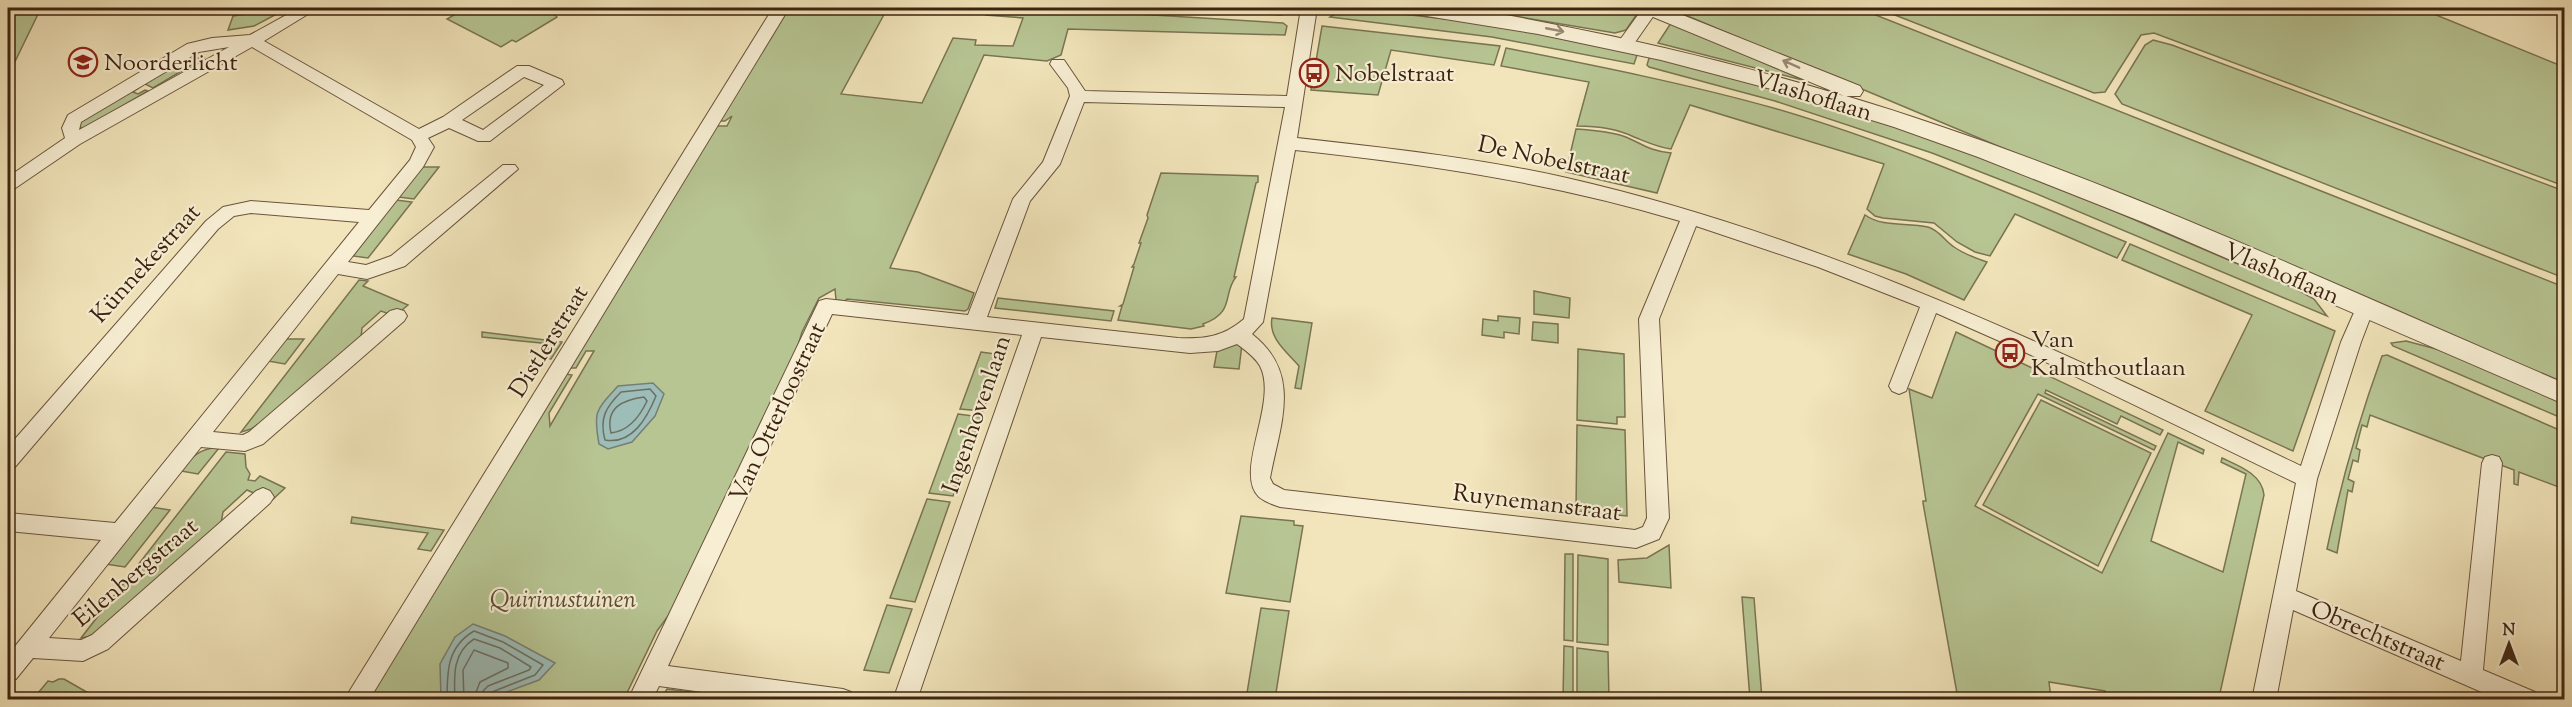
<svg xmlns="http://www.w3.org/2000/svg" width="2572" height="707" viewBox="0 0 2572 707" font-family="'Sorts Mill Goudy',serif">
	<rect width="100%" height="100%" fill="#f2e5bb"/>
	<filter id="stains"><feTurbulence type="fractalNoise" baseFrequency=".00333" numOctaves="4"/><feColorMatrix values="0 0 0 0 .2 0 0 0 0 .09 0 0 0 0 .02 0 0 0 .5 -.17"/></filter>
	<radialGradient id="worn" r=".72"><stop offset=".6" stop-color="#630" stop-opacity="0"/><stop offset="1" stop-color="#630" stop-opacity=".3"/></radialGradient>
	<g fill="#b7c593" stroke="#7a7452" stroke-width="1.5">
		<path d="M 8,8 L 41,8 L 8,76 L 11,79 L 8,80 Z"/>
		<path d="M 261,8 L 288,8 L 254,26 L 228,30 L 233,16 L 259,12 Z"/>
		<path d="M 466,8 L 556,8 L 553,10 L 558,12 L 555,15 L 557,17 L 516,42 L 512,40 L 501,47 L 447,19 Z"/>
		<path d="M 789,8 L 949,8 L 937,13 L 887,9 L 841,94 L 922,103 L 953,38 L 976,40 L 975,45 L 1013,46 L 1023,18 L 986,15 L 989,8 L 1038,8 L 1283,23 L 1287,26 L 1285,35 L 1068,29 L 1061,55 L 1047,61 L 984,55 L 890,268 L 918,272 L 974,293 L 968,309 L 965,311 L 847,299 L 845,301 L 836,300 L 835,289 L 819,298 L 802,332 L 796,352 L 671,612 L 657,631 L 624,699 L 366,700 L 566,374 L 572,375 L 549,413 L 550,426 L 594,351 L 586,351 L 576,368 L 569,368 L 717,126 L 727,126 L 732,116 L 725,121 L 720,121 Z"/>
		<path d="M 1166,8 L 1278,8 L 1285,13 L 1282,15 Z"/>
		<path d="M 1466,8 L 1628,8 L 1634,9 L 1637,14 L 1626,30 L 1615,33 Z"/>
		<path d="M 1682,8 L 1858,8 L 2564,287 L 2564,383 L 1678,12 Z"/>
		<path d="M 1877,8 L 2419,8 L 2564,67 L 2564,186 L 2154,33 L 2141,35 L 2105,92 L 2094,93 Z"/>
		<path d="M 1357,9 L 1482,23 L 1638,52 L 1634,64 L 1492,37 L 1330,17 L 1340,11 Z"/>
		<path d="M 1671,23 L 1806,81 L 1658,43 Z"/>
		<path d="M 1322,26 L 1500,46 L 1494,65 L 1391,50 L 1378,95 L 1311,90 Z"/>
		<path d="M 2153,40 L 2172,45 L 2564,191 L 2564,278 L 2122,104 L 2115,94 L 2145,45 Z"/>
		<path d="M 1506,48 C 1597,66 1688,84 1777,109 C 1897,144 2012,195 2126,242 L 2117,258 L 2015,214 L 1990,256 L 1975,252 L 1957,242 L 1934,223 L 1883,218 L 1875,216 L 1867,209 L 1884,164 L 1690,105 L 1671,149 C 1657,147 1647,142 1634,137 C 1616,128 1596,126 1577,126 L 1589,82 L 1501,66 Z"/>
		<path d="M 1650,55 L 1719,72 L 1940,141 L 2065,190 L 2294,288 L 2314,299 L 2327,316 L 2032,192 L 1932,153 L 1775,101 L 1649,67 L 1647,65 Z"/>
		<path d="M 205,57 L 153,88 L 143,83 L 182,60 Z"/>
		<path d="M 138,86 L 140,87 L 133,92 L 138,94 L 145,90 L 148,91 L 85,128 L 79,128 L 79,122 Z"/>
		<path d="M 1576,129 C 1592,130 1608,131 1623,136 C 1642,143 1648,151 1671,153 L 1657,193 L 1566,172 Z"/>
		<path d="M 423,167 L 439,167 L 414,199 L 398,197 Z"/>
		<path d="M 1161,173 L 1258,176 L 1258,182 L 1256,183 L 1234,277 L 1236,277 C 1222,294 1236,312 1203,324 L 1204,326 L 1191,329 L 1118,320 L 1122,306 L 1120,306 L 1123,304 L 1134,267 L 1132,267 L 1134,264 L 1141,243 L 1139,243 L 1148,218 L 1147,215 Z"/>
		<path d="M 396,200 L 412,202 L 368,258 L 353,256 Z"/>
		<path d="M 1865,215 C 1884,228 1906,222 1928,227 C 1939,230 1945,241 1954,247 C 1964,254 1975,258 1987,262 L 1964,300 L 1906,274 L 1848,254 Z"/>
		<path d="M 2130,244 L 2335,331 L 2293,451 L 2205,411 L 2252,315 L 2122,260 Z"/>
		<path d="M 359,280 L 368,281 L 363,286 L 408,305 L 395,316 L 381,311 L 362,328 L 361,337 L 260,423 L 251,429 L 241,432 Z"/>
		<path d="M 1534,291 L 1570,298 L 1569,318 L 1534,314 Z"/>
		<path d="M 998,298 L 1114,311 L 1111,321 L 995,308 Z"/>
		<path d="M 1498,316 L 1520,318 L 1519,334 L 1504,332 L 1504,338 L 1482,335 L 1483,319 L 1498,321 Z"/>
		<path d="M 1272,318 L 1312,323 L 1301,389 L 1295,388 L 1299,366 C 1287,352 1268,338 1272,318 Z"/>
		<path d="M 1533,322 L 1558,324 L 1558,343 L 1532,340 Z"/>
		<path d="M 482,332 L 562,342 L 551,359 L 544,358 L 551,344 L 482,337 Z"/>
		<path d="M 1956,332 L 2163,430 L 2160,435 L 2121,416 L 2117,424 L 2046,390 L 2045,393 L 2156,446 L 2154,450 L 2038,394 L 1975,506 L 2102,573 L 2168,433 L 2204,450 L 2203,454 L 2178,442 L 2151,541 L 2223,572 L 2246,474 L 2221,462 L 2222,458 C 2239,466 2262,474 2264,495 L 2220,693 L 2226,696 L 2225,699 L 2107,699 L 2105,691 L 2049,682 L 2051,699 L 1958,699 L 1923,503 L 1923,501 L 1926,501 L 1909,389 L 1932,398 Z"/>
		<path d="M 286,339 L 304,339 L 285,364 L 268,361 Z"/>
		<path d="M 2406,341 L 2440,350 L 2564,403 L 2564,419 L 2393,346 L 2391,343 Z"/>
		<path d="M 1242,344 L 1239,369 L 1214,367 L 1217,351 L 1229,345 Z"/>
		<path d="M 1578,349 L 1624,354 L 1625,417 L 1617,417 L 1617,424 L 1577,420 Z"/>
		<path d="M 981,352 L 1003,355 L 983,411 L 960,409 Z"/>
		<path d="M 2387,355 L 2564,432 L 2564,489 L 2519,472 L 2518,485 L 2514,484 L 2514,470 L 2370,415 L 2367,427 L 2362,425 L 2356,448 L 2360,450 L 2358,462 L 2353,460 L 2348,479 L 2354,482 L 2352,492 L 2348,490 L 2337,553 L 2327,549 C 2341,482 2359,419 2382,356 Z"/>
		<path d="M 2041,400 L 2151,453 L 2098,566 L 1983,505 Z"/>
		<path d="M 958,414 L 981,417 L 953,496 L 929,493 Z"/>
		<path d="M 1577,425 L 1625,430 L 1627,516 L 1576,511 Z"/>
		<path d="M 219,448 L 198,474 L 181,471 C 191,457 201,447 219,448 Z"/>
		<path d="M 226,452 L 245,454 L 246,467 L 250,474 L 248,480 L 255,481 L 260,476 L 285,488 L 271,501 L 247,490 L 223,512 L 221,523 L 92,636 L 81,638 Z"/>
		<path d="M 927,499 L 950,502 L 915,602 L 890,598 Z"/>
		<path d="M 151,507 L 170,510 L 125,567 L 105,564 Z"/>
		<path d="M 1241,516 L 1294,521 L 1294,525 L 1303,526 L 1290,602 L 1226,593 Z"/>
		<path d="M 352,517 L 444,530 L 431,551 L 418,549 L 428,533 L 351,523 Z"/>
		<path d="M 1669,545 L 1671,588 L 1619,582 L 1618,560 L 1647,558 Z"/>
		<path d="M 1565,554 L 1573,554 L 1573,641 L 1564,640 Z"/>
		<path d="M 1578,555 L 1608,559 L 1608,645 L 1577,642 Z"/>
		<path d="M 1742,597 L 1754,598 L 1762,699 L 1750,699 Z"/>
		<path d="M 887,605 L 912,609 L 889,673 L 864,670 Z"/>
		<path d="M 1261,608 L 1289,611 L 1275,699 L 1246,699 Z"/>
		<path d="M 1564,646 L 1573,647 L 1573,699 L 1563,699 Z"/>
		<path d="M 1577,648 L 1608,652 L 1609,699 L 1577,699 Z"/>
		<path d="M 59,679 L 64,679 L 99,699 L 33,699 L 48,681 L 53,682 Z"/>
		<path d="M 667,689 L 747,699 L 686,700 L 663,696 Z"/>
	</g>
	<g fill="#9dbdb8" stroke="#767f75" stroke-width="1.5">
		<path d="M 653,383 L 664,394 L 655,416 L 632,442 L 608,449 L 599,444 C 593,411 596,410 618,386 Z"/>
		<path d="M 473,624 L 505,636 L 555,663 L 539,680 L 488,699 L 441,699 L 440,664 L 455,637 Z"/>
	</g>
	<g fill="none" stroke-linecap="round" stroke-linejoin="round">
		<g stroke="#6c7064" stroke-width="1.5">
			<path d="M 650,389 L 656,396 C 647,418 632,445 605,440 C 599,418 606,407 621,392 Z"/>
			<path d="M 644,397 L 647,401 C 640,416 629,431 611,433 C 605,407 623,400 644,397 Z"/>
			<path d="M 447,700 C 447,671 447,647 474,631 L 503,642 L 543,665 L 535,675 L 492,692 L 489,700"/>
			<path d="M 455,700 C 454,677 452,653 474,639 L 500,648 L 531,667 L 529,670 L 488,686 L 483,691 L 482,700"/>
			<path d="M 464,700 L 463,670 L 474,650 L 508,663 L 508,668 L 480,682 L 473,700"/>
		</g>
		<g stroke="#6a543c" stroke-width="2">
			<g id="minor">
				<path d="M 299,8 L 318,8 L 264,41 L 419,129 L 443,117 L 517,66 L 529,66 L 562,80 L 564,84 L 490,141 L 478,141 L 449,128 L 428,138 L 434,147 L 423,167 L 348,262 L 366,265 L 391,256 L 503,165 L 515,165 L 518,169 L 405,266 L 367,279 L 338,274 L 213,432 L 243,435 L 249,432 L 390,311 L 397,309 L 404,311 L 407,316 L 404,321 L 263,444 L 245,451 L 201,447 L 49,638 L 81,640 L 92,635 L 256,491 L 263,488 L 270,491 L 274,497 L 270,503 L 108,649 L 83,661 L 33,658 L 16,679 L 8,682 L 8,655 L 101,540 L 8,531 L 8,513 L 115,523 L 359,222 L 251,213 L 234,216 L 218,229 L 15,467 L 8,469 L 8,447 L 206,221 L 223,207 L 251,201 L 369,210 L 410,160 L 416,147 L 412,140 L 252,47 L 80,144 L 14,189 L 8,191 L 8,177 L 65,138 L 62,128 L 68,115 L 187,44 L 212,38 L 250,35 ZM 229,47 L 79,130 L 81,122 L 199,52 ZM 524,77 L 544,85 L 483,130 L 462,120 Z"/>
				<path d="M 773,8 L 789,8 L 369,700 L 344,700 Z"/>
				<path d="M 1301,8 L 1317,8 L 1297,138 C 1387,148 1478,158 1567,178 C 1825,237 2063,352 2301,466 L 2341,342 L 2356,308 L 2358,303 L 2365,301 L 2372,303 L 2374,308 L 2361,342 L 2317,479 L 2296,591 L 2461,661 L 2482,463 L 2485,457 L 2492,455 L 2499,457 L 2502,463 L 2483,670 L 2535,692 L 2539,700 L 2500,700 L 2293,610 L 2276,700 L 2252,700 L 2296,483 L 2031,355 L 1936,313 L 1906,391 L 1899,394 L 1892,391 L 1889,386 L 1920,307 L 1818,267 L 1696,226 L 1659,319 L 1669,518 L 1659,539 L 1636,548 L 1280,507 C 1273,505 1264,501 1259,497 C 1233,472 1279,402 1260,366 C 1255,357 1245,350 1237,344 L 1218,351 L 1190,353 L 1041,337 L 917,700 L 893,700 L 1022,335 L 832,314 L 668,666 L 843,689 L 851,692 L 855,700 L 760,700 L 659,686 L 652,700 L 628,700 L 819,301 L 826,299 L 968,315 L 1013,199 L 1043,162 L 1070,96 L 1068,88 L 1050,64 L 1052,60 L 1064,60 L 1085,91 L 1287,96 ZM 1084,102 L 1285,107 L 1244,319 C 1223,337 1205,339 1178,338 L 987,317 L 1030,201 L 1060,164 ZM 1295,150 C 1426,164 1554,183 1680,221 L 1639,319 L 1647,518 L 1643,527 L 1635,530 L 1284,490 L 1273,484 L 1270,478 C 1280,424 1303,374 1252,334 L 1263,322 Z"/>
				<path d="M 1643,8 L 1659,8 L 1631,48 L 1619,48 L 1617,44 Z"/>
			</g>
		</g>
		<g stroke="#6a543c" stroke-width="2">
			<path id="tertiary" d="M 1404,8 C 1452,2 1505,15 1552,24 C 1651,43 1748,67 1844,96 L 1641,12 L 1638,8 L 1665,8 L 1860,86 L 1863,91 L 1860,96 L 1846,96 C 2090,169 2330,283 2564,383 L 2564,404 L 2145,223 L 1978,157 L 1894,127 L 1775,90 L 1661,60 L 1538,34 L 1414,14 L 1407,12 Z"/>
		</g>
		<use href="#minor" fill="#f7eed3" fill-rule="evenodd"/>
		<use href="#tertiary" fill="#f7eed3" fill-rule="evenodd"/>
	</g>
	<defs><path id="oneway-shaft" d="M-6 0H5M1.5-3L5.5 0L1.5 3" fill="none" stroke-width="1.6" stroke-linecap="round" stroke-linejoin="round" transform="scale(1.5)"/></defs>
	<g stroke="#9a8872">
		<use href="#oneway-shaft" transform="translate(1555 30) rotate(11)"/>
		<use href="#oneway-shaft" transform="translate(1791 64) rotate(-156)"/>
	</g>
	<defs>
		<g id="school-ring" transform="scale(1.5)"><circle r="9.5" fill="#f7eed3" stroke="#8f2418" stroke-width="1.5"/><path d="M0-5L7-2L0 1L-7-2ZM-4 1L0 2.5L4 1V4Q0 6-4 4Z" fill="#8f2418"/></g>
		<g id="bus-ring" transform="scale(1.5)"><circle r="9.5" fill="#f7eed3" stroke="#8f2418" stroke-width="1.5"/><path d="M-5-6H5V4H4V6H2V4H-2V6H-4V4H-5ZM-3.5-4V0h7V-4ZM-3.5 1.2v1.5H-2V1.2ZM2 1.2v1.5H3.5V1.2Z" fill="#8f2418"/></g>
	</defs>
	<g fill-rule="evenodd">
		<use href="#school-ring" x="83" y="62"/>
		<use href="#bus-ring" x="1314" y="73"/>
		<use href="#bus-ring" x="2010" y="353"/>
	</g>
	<g text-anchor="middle" stroke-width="4.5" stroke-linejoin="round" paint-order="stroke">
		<g font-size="24" fill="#3c2311" stroke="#f7eed3" text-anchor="start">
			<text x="104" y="70">Noorderlicht</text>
			<text x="1335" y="81">Nobelstraat</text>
			<text x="2031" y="347">Van<tspan x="2031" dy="28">Kalmthoutlaan</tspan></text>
		</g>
		<g font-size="24" fill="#3c2311" stroke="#f7eed3">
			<text transform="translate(1813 95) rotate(17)" y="8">Vlashoflaan</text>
			<text transform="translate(1554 159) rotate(12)" y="8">De Nobelstraat</text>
			<text transform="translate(145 263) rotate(-48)" y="8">Künnekestraat</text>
			<text transform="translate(2282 273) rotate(23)" y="8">Vlashoflaan</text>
			<text transform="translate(548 341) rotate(-58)" y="8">Distlerstraat</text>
			<text transform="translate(777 412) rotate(-65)" y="8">Van Otterloostraat</text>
			<text transform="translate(976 414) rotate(-71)" y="8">Ingenhovenlaan</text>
			<text transform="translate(1537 502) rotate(7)" y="8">Ruynemanstraat</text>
			<text transform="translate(135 572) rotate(-40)" y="8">Eilenbergstraat</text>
			<text transform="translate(2378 635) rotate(23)" y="8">Obrechtstraat</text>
		</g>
		<g font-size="24" font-style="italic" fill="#5b4c32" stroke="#f7eed3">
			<text x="563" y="607">Quirinustuinen</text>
		</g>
	</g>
	<rect width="2572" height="707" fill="none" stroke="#f2e5bb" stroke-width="30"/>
	<rect x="9" y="9" width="2554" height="689" fill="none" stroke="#3c2311" stroke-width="3"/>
	<rect x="15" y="15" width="2542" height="677" fill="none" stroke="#3c2311" stroke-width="1.5"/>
	<g transform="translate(2509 644)" stroke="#f7eed3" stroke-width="4.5" paint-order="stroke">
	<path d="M0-4.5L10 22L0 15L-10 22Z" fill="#3c2311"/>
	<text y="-9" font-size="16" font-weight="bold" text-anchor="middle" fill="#3c2311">N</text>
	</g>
	<rect width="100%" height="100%" filter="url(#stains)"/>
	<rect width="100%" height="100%" fill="url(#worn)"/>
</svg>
